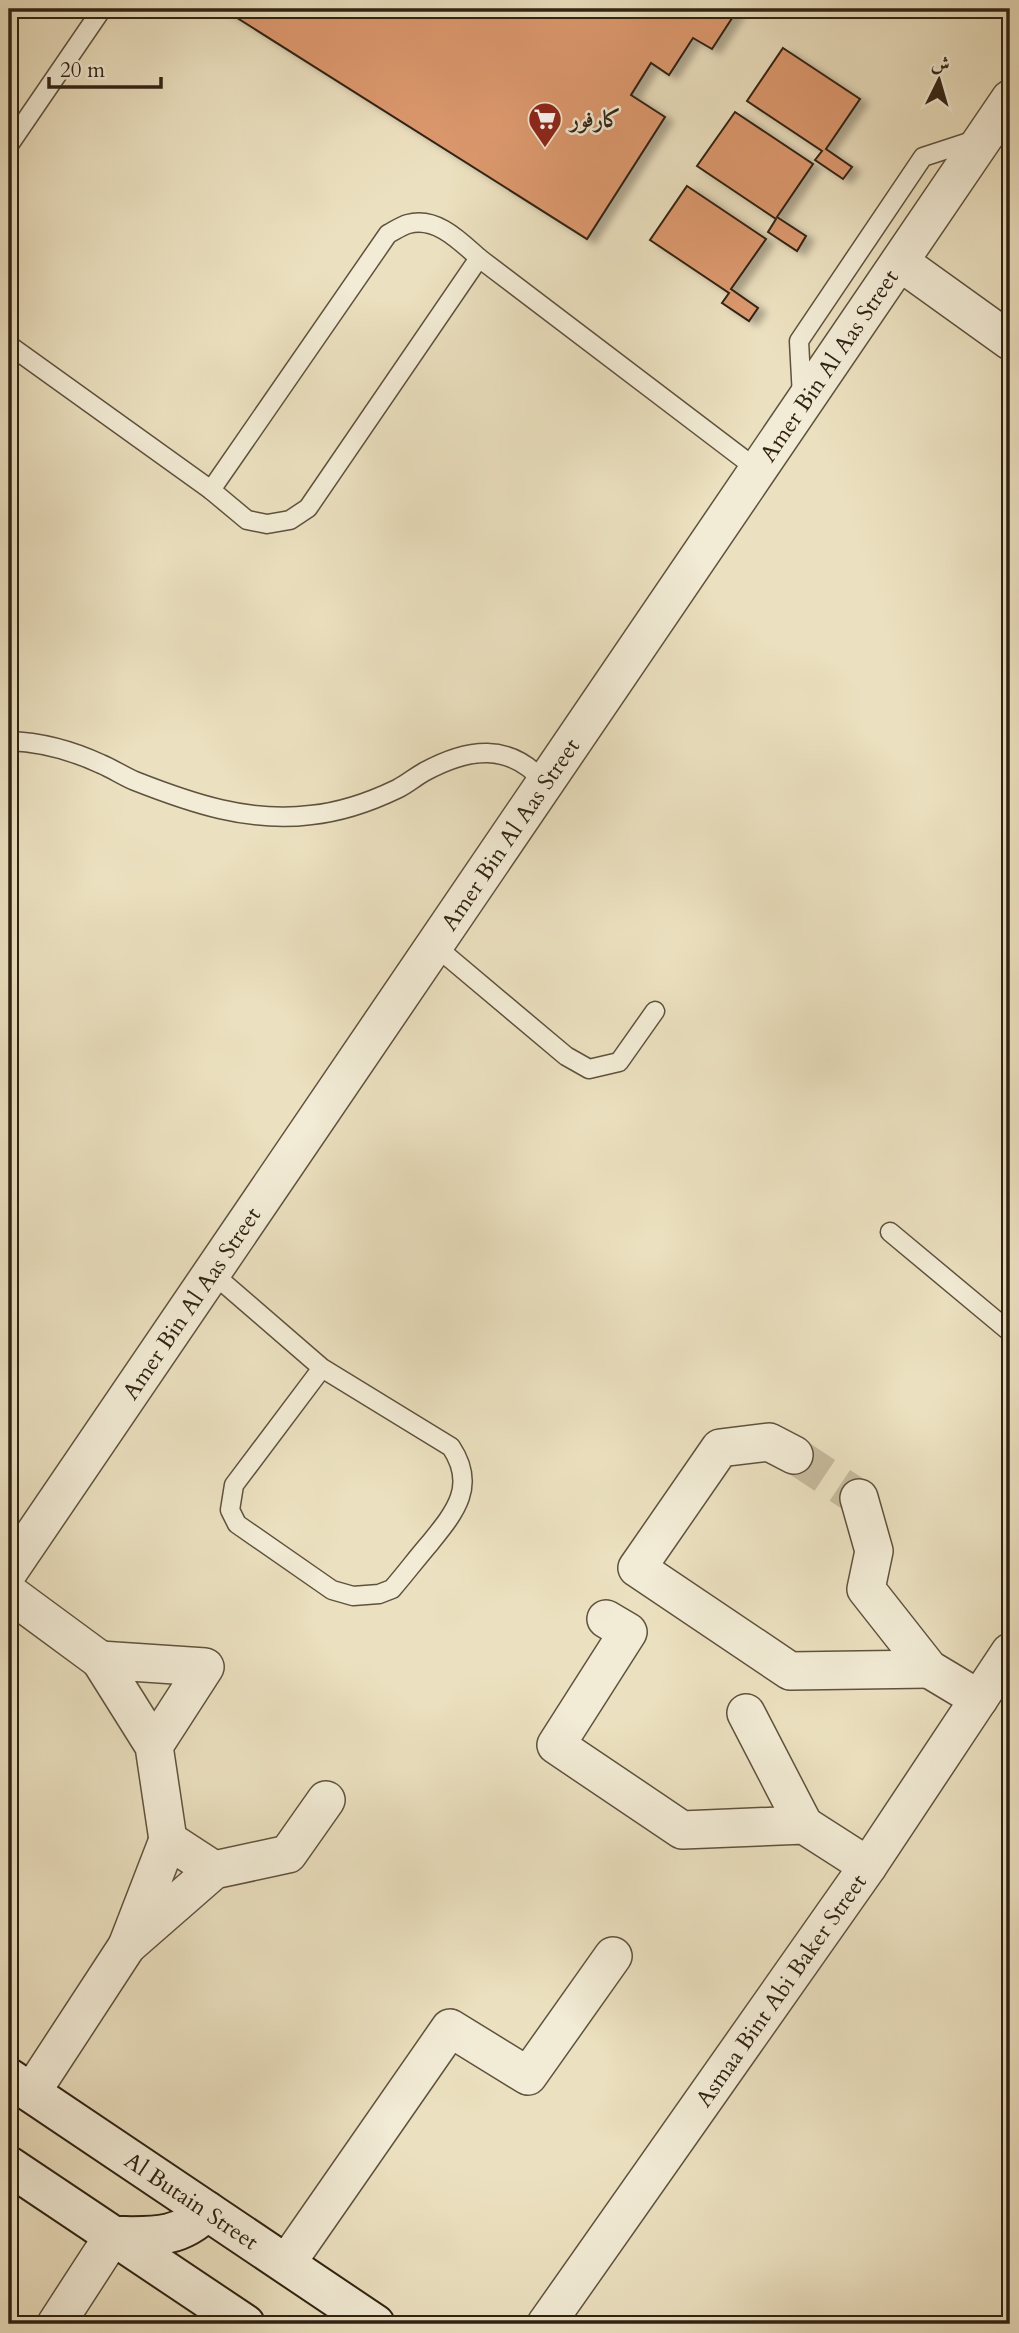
<svg xmlns="http://www.w3.org/2000/svg" width="1019" height="2333" viewBox="0 0 1019 2333" font-family="Cardo,Amiri,serif">
	<defs>
		<filter id="shadow"><feDropShadow dx="8" dy="4.5" stdDeviation="3.5" flood-color="#0004"/></filter>
	</defs>
	<rect width="100%" height="100%" fill="#ebe0bf"/>
	<filter id="stains"><feTurbulence type="fractalNoise" baseFrequency=".00286" numOctaves="4"/><feColorMatrix values="0 0 0 0 .2 0 0 0 0 .09 0 0 0 0 .02 0 0 0 .5 -.17"/></filter>
	<radialGradient id="worn" r=".72"><stop offset=".6" stop-color="#630" stop-opacity="0"/><stop offset="1" stop-color="#630" stop-opacity=".3"/></radialGradient>
	<g fill="#dc986d" stroke="#302313" stroke-width="2" filter="url(#shadow)">
		<path d="M 223,9 L 738,9 L 712,49 L 693,38 L 669,75 L 651,63 L 631,95 L 665,117 L 587,239 Z"/>
		<path d="M 783,48 L 860,99 L 826,149 L 852,167 L 843,179 L 815,160 L 822,151 L 747,101 Z"/>
		<path d="M 735,112 L 813,164 L 777,217 L 806,236 L 797,251 L 768,232 L 776,219 L 697,166 Z"/>
		<path d="M 687,186 L 766,239 L 731,289 L 758,308 L 749,321 L 722,303 L 729,293 L 650,240 Z"/>
	</g>
	<g fill="none" stroke-linecap="round" stroke-linejoin="round">
		<path stroke="#c6ba9d" stroke-width="37" stroke-dasharray="37 18" stroke-linecap="butt" d="M 794,1455 L 859,1498"/>
		<g stroke="#5f523e" stroke-width="21">
			<g id="lane">
				<path d="M 9,145 L 102,9"/>
				<path d="M 9,345 L 211,490 L 247,520 L 267,524 L 290,520 L 308,508 L 479,258"/>
				<path d="M 802,397 L 799,341 L 923,157 L 978,139"/>
				<path d="M 211,490 L 388,234 C 394,231 401,226 408,224 C 436,216 460,241 479,258 L 758,470"/>
				<path d="M 9,741 C 40,742 73,751 101,764 C 113,769 123,776 135,781 C 191,803 249,823 311,815 C 341,812 370,802 397,789 C 407,784 415,777 424,772 C 468,748 509,742 544,782"/>
				<path d="M 434,945 L 566,1056 L 589,1069 L 619,1062 L 655,1011"/>
				<path d="M 890,1232 L 1010,1332"/>
				<path d="M 211,1272 L 322,1368 L 451,1447 C 477,1486 455,1512 430,1543 C 417,1558 405,1574 392,1589 L 379,1594 L 353,1596 L 332,1590 L 237,1524 L 230,1510 L 234,1485 L 322,1368"/>
			</g>
		</g>
		<g stroke="#5f523e" stroke-width="40">
			<g id="street">
				<path d="M 900,262 L 1010,341"/>
				<path d="M 794,1455 L 769,1442 L 720,1448 L 637,1568 L 790,1671 L 929,1669"/>
				<path d="M 859,1498 L 874,1551 L 866,1589 L 929,1669 L 979,1699"/>
				<path id="s1" d="M 9,1571 L 1010,99"/>
				<path d="M 9,1593 L 100,1660"/>
				<path d="M 606,1619 L 628,1632 L 556,1745 L 682,1830 L 804,1825 L 868,1866"/>
				<path d="M 746,1713 L 804,1825"/>
				<path d="M 154,1746 L 205,1667 L 100,1660 L 154,1746 L 168,1840 L 214,1870"/>
				<path d="M 168,1840 L 127,1946 L 214,1870 L 288,1854 L 326,1800"/>
				<path d="M 31,2093 L 127,1946"/>
				<path d="M 286,2264 L 450,2028 L 528,2076 L 613,1956"/>
				<path d="M 56,2324 L 113,2236"/>
				<path id="s2" d="M 546,2324 L 868,1866 L 1010,1652"/>
			</g>
		</g>
		<g stroke="#302313" stroke-width="42">
			<g id="secondary">
				<path id="s3" d="M 9,2078 L 375,2324"/>
				<path d="M 9,2166 L 245,2324"/>
				<path d="M 113,2236 C 151,2236 178,2240 207,2211"/>
			</g>
		</g>
		<use href="#lane" stroke="#f2ebd5" stroke-width="18"/>
		<use href="#street" stroke="#f2ebd5" stroke-width="37"/>
		<use href="#secondary" stroke="#f2ebd5" stroke-width="38"/>
	</g>
	<defs>
		<g id="supermarket-pin" transform="scale(1.75)"><path d="M0 17L-7.5 6A9.5 9.5 0 1 1 7.5 6Z" fill="#8f2418" stroke="#f2ebd5"/><path d="M-6-5.5h2.5l.6 2H6L4.5 2H-2.5L-4.4-4H-6ZM-1.5 3.2a1.3 1.3 0 1 0 .1 0ZM3 3.2a1.3 1.3 0 1 0 .1 0Z" fill="#fff"/></g>
	</defs>
	<g fill-rule="evenodd">
		<use href="#supermarket-pin" x="545" y="119"/>
	</g>
	<g text-anchor="middle" stroke-width="5" stroke-linejoin="round" paint-order="stroke">
		<g font-size="23" font-weight="bold" fill="#302313" stroke="#f2ebd5" text-anchor="start">
			<text x="570" y="127">كارفور</text>
		</g>
		<g font-size="23" fill="#302313" stroke="#f2ebd5">
			<text dy="8" stroke="none"><textPath href="#s1" startOffset="1458">Amer Bin Al Aas Street</textPath></text>
			<text dy="8" stroke="none"><textPath href="#s1" startOffset="891">Amer Bin Al Aas Street</textPath></text>
			<text dy="8" stroke="none"><textPath href="#s1" startOffset="324">Amer Bin Al Aas Street</textPath></text>
			<text dy="8" stroke="none"><textPath href="#s2" startOffset="408">Asmaa Bint Abi Baker Street</textPath></text>
			<text dy="8" stroke="none"><textPath href="#s3" startOffset="220">Al Butain Street</textPath></text>
		</g>
	</g>
	<rect width="1019" height="2333" fill="none" stroke="#ebe0bf" stroke-width="35"/>
	<rect x="10" y="10" width="998" height="2312" fill="none" stroke="#302313" stroke-width="3.5"/>
	<rect x="18" y="18" width="984" height="2298" fill="none" stroke="#302313" stroke-width="2"/>
	<g transform="translate(939 80) rotate(5)" stroke="#f2ebd5" stroke-width="5" paint-order="stroke">
	<path d="M0-5L12 26L0 18L-12 26Z" fill="#302313"/>
	<text y="-10" font-size="19" font-weight="bold" text-anchor="middle" fill="#302313">ش</text>
	</g>
	<path d="M49 77v10h112v-10" fill="none" stroke="#302313" stroke-width="3.5"/>
	<text x="60" y="77" font-size="21" fill="#302313" stroke="#f2ebd5" stroke-width="5" paint-order="stroke">20 m</text>
	<rect width="100%" height="100%" filter="url(#stains)"/>
	<rect width="100%" height="100%" fill="url(#worn)"/>
</svg>
